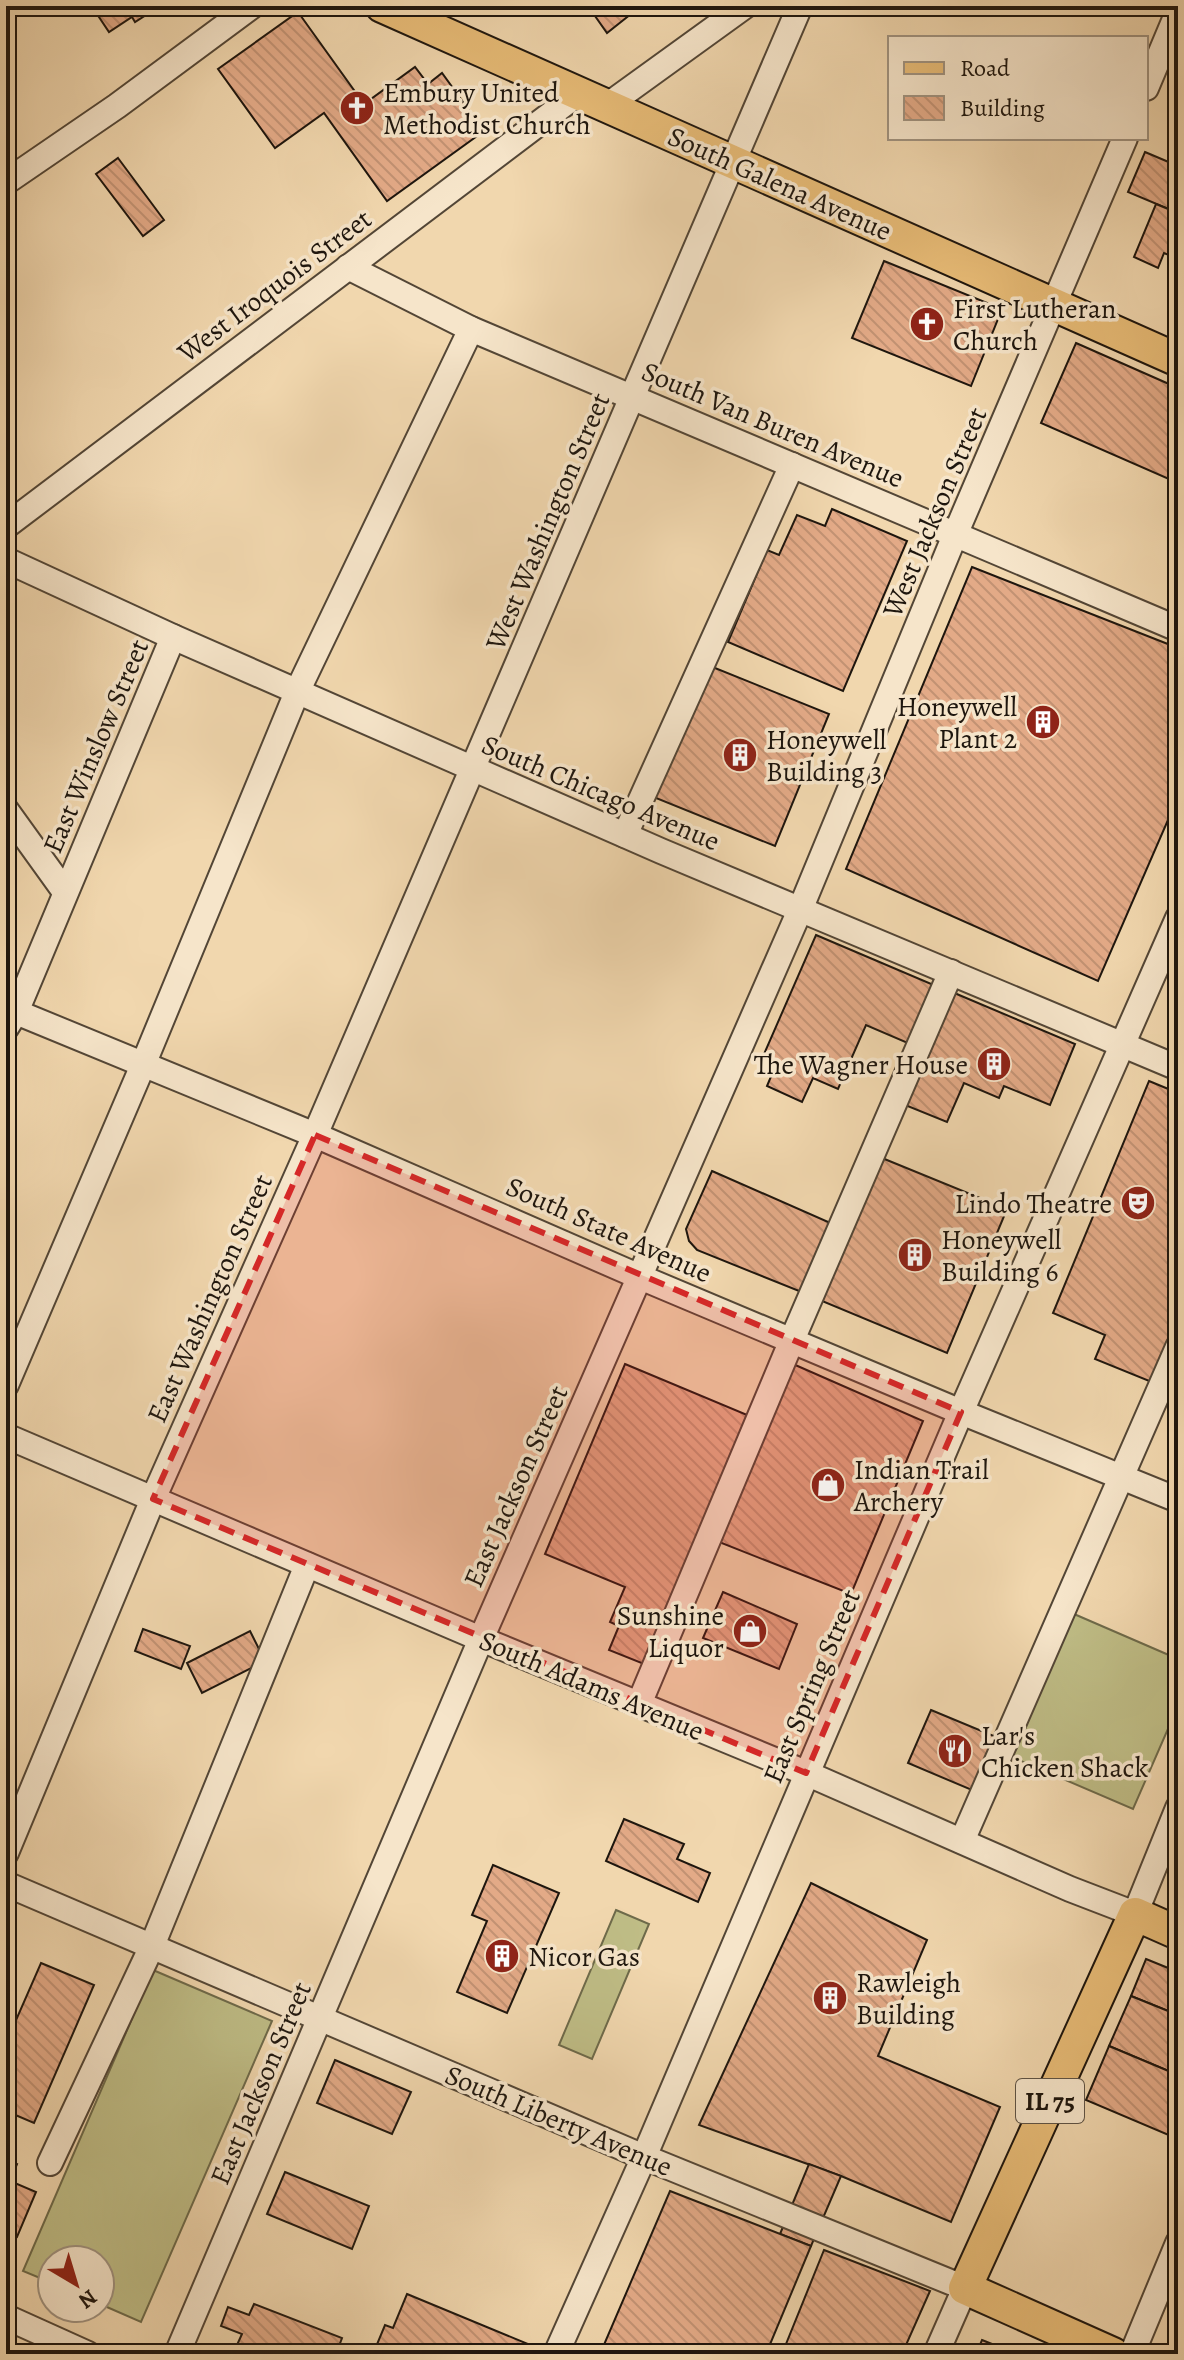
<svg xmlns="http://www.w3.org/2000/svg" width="1184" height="2360" viewBox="0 0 1184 2360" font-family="Alegreya,serif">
	<defs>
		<pattern id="building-back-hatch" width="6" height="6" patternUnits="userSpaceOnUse" patternTransform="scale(2)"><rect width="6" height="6" fill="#e3aa87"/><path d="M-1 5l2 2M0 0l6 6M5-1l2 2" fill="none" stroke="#c29273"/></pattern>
	</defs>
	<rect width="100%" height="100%" fill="#f1d7ae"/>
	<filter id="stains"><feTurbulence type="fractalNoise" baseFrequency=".0025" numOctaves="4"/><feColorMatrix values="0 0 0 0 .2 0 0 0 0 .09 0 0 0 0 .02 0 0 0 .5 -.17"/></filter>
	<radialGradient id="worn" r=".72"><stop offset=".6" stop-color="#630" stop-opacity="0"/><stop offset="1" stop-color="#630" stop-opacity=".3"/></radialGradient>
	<g fill="#bfbd86" stroke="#6e6a4a" stroke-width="2">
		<path d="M 1074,1614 L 1178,1659 L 1178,1706 L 1133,1809 L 1012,1757 Z"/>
		<path d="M 616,1910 L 649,1924 L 592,2059 L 559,2045 Z"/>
		<path d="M 153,1970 L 272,2021 L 141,2322 L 100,2304 L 100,2260 L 52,2260 L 52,2283 L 23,2271 Z"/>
	</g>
	<g fill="url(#building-back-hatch)" stroke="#1e160e" stroke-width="2">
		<path d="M 96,6 L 160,6 L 135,22 L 132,17 L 109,32 L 93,8 Z"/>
		<path d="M 588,6 L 641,6 L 607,33 Z"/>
		<path d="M 298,12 L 364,104 L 415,67 L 428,84 L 442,73 L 484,131 L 387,201 L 324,113 L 275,148 L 218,69 Z"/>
		<path d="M 1145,152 L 1178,166 L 1178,213 L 1128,192 Z"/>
		<path d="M 118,158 L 164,220 L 143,236 L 96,174 Z"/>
		<path d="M 1156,204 L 1178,213 L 1178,259 L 1164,253 L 1158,268 L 1134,257 Z"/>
		<path d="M 884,261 L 1002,309 L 971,386 L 852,338 Z"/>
		<path d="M 1076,343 L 1178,388 L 1178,483 L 1041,423 Z"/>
		<path d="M 832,509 L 907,541 L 843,691 L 728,642 L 767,550 L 779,555 L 797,515 L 825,526 Z"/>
		<path d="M 972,567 L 1178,648 L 1178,797 L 1098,981 L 846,869 Z"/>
		<path d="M 705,664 L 829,714 L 775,846 L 651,796 Z"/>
		<path d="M 816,935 L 936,986 L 910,1044 L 866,1025 L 838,1089 L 813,1078 L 802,1102 L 767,1086 L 775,1067 L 761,1061 Z"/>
		<path d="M 952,992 L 1075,1044 L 1050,1105 L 1004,1086 L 999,1098 L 964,1083 L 947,1122 L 905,1105 Z"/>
		<path d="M 1149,1081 L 1178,1093 L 1178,1339 L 1159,1385 L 1095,1359 L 1105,1335 L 1053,1313 Z"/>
		<path d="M 882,1158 L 1007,1209 L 947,1353 L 822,1301 Z"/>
		<path d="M 712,1171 L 835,1225 L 804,1293 L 697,1250 L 689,1241 L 686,1229 Z"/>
		<path d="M 625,1364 L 752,1417 L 649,1666 L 609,1650 L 619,1626 L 610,1622 L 625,1587 L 545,1554 Z"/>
		<path d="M 793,1364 L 923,1421 L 851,1594 L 719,1542 Z"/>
		<path d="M 723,1592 L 797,1624 L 779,1669 L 703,1638 Z"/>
		<path d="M 143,1629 L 190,1646 L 181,1669 L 135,1651 Z"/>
		<path d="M 250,1631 L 265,1661 L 202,1693 L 187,1663 Z"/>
		<path d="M 931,1710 L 1001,1739 L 979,1793 L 908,1763 Z"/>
		<path d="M 624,1819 L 684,1844 L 677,1859 L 710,1873 L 698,1902 L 606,1861 Z"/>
		<path d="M 493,1865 L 559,1893 L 507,2013 L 457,1992 L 487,1921 L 472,1915 Z"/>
		<path d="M 811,1883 L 927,1940 L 878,2056 L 1000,2107 L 951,2222 L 841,2176 L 699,2125 Z"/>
		<path d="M 1146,1959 L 1178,1972 L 1178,2015 L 1131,1996 Z"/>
		<path d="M 41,1963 L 94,1985 L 34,2123 L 6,2111 L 6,2043 Z"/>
		<path d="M 1131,1996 L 1178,2015 L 1178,2075 L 1109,2046 Z"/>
		<path d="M 1109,2046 L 1178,2075 L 1178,2139 L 1086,2100 Z"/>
		<path d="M 335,2060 L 411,2092 L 392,2134 L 317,2103 Z"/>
		<path d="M 6,2160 L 17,2164 L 10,2181 L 36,2192 L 17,2237 L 6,2232 Z"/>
		<path d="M 809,2164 L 841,2176 L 811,2246 L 780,2234 Z"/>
		<path d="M 285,2172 L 369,2206 L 352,2249 L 267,2214 Z"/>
		<path d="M 670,2191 L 811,2246 L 766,2354 L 600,2354 Z"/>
		<path d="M 824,2250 L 930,2291 L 902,2354 L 782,2354 Z"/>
		<path d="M 407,2294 L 528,2344 L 524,2354 L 373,2354 L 385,2325 L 393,2328 Z"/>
		<path d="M 254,2304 L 342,2338 L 336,2354 L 261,2354 L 237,2345 L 242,2334 L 221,2326 L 228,2307 L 249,2315 Z"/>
		<path d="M 982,2340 L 1017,2354 L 976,2354 Z"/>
	</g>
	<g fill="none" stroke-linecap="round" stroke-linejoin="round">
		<g stroke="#534636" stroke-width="28">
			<g id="minor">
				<path d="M 1146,88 L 1178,12"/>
				<path d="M 608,105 L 745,6"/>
				<path d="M 6,182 L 117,106 L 252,6"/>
				<path d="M 348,267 L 471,329 L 1178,629"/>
				<path d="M 6,526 L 579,93"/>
				<path d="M 6,560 L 173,637 L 661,851 L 1178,1068"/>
				<path d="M 6,810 L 65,892"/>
				<path d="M 625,835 L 792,465"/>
				<path d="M 16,1012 L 315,1135 L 640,1277 L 961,1412 L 1178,1500"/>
				<path d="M 6,1028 L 16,1012 L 173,637"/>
				<path d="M 6,1385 L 143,1065 L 297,692 L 471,329"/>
				<path d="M 6,1436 L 481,1639 L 806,1773 L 1070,1889 L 1135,1914 L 1178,1808"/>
				<path d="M 639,1704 L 792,1340 L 951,972"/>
				<path d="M 962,1841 L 1178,1347"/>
				<path d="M 6,1853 L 153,1499 L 315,1135 L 800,6"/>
				<path d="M 6,1884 L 644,2157 L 965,2288 L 936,2354"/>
				<path d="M 50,2163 L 152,1946 L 307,1565"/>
				<path d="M 6,2317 L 88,2354"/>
				<path d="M 177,2354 L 481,1639 L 800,910 L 955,535 L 1125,138"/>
				<path d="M 556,2354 L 644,2157 L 961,1412 L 1178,918"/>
				<path d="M 1132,2354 L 1178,2243"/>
			</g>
		</g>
		<g stroke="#1e160e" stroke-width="36">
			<g id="major">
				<path d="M 382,6 L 1178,360"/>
				<path d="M 1113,2354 L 965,2288 L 1135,1914 L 1178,1933"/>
			</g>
		</g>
		<use href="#minor" stroke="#f6e5ca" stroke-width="24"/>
		<use href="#major" stroke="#e8bc77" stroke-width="32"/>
	</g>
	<path fill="#d62828" fill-opacity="0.2" stroke="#d62828" stroke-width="6" stroke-dasharray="16 10" stroke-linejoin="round" d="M 315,1135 L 961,1412 L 806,1773 L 153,1499 Z"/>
	<defs>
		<g id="church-disc" transform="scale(1.8)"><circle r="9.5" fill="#8f2418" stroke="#f6e5ca"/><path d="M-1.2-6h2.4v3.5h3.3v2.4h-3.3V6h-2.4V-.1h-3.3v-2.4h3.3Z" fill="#fff"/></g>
		<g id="building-disc" transform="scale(1.8)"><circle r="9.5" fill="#8f2418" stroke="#f6e5ca"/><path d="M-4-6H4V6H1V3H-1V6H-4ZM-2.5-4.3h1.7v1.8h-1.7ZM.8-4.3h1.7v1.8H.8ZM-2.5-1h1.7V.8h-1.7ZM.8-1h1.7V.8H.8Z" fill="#fff"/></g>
		<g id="theatre-disc" transform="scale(1.8)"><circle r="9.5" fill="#8f2418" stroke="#f6e5ca"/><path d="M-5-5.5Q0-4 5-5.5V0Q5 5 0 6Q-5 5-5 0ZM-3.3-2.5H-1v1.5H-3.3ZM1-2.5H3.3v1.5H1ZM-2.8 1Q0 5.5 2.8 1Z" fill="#fff"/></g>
		<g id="shop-disc" transform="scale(1.8)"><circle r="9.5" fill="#8f2418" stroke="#f6e5ca"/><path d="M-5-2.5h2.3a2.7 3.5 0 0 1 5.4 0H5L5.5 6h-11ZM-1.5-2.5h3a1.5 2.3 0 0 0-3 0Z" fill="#fff"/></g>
		<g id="restaurant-disc" transform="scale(1.8)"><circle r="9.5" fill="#8f2418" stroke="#f6e5ca"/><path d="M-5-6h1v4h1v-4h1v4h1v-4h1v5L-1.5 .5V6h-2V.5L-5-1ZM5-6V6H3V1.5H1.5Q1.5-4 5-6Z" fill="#fff"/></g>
	</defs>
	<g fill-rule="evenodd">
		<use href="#church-disc" x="357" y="108"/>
		<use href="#church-disc" x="927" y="324"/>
		<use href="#building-disc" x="1043" y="722"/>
		<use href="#building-disc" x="740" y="755"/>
		<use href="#building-disc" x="994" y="1064"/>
		<use href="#theatre-disc" x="1138" y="1203"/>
		<use href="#building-disc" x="915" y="1255"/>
		<use href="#shop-disc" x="828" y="1485"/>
		<use href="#shop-disc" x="750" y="1631"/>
		<use href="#restaurant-disc" x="955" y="1751"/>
		<use href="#building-disc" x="502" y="1956"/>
		<use href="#building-disc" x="830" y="1998"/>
	</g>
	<g text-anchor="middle" stroke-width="7" stroke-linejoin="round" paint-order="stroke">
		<rect fill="#f6e5ca" stroke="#5f5446" stroke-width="2" x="1016" y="2079" width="68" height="44" rx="6"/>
		<g font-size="26" font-weight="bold" fill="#1e160e">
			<text x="1050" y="2110">IL 75</text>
		</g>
		<g font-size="28" fill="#1e160e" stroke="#f6e5ca" text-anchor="start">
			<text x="383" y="102">Embury United<tspan x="383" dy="32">Methodist Church</tspan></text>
			<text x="953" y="318">First Lutheran<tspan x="953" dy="32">Church</tspan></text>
			<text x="1017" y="716" text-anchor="end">Honeywell<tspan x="1017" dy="32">Plant 2</tspan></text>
			<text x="766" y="749">Honeywell<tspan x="766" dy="32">Building 3</tspan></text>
			<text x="968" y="1074" text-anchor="end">The Wagner House</text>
			<text x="1112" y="1213" text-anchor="end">Lindo Theatre</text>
			<text x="941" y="1249">Honeywell<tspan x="941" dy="32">Building 6</tspan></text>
			<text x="854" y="1479">Indian Trail<tspan x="854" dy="32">Archery</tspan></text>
			<text x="724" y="1625" text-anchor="end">Sunshine<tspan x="724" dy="32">Liquor</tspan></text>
			<text x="981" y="1745">Lar's<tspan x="981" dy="32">Chicken Shack</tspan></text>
			<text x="528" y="1966">Nicor Gas</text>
			<text x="856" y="1992">Rawleigh<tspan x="856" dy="32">Building</tspan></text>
		</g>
		<g font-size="28" fill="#1e160e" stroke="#f6e5ca">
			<text transform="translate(780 183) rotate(24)" y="10">South Galena Avenue</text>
			<text transform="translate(274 285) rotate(-37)" y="10">West Iroquois Street</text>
			<text transform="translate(773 424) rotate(23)" y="10">South Van Buren Avenue</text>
			<text transform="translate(934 512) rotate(-67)" y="10">West Jackson Street</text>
			<text transform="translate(547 521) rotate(-67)" y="10">West Washington Street</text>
			<text transform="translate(95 746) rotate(-67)" y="10">East Winslow Street</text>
			<text transform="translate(601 792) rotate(23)" y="10">South Chicago Avenue</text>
			<text transform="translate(609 1229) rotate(24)" y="10">South State Avenue</text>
			<text transform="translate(209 1298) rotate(-66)" y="10">East Washington Street</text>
			<text transform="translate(515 1486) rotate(-66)" y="10">East Jackson Street</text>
			<text transform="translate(592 1685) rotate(23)" y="10">South Adams Avenue</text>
			<text transform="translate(811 1686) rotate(-67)" y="10">East Spring Street</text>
			<text transform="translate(260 2083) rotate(-67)" y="10">East Jackson Street</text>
			<text transform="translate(559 2120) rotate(23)" y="10">South Liberty Avenue</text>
		</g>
	</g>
	<rect width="1184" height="2360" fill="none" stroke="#f1d7ae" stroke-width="32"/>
	<rect x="8" y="8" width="1168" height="2344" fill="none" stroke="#1e160e" stroke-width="4"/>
	<rect x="16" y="16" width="1152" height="2328" fill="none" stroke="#1e160e" stroke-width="2"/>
	<rect x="888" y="36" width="260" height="104" fill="#f6e5ca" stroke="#a0927f" stroke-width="2"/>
	<rect x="904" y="62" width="40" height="12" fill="#e8bc77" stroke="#a0927f" stroke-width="2"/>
	<text x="960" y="76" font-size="24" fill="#1e160e">Road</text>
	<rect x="904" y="96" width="40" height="24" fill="url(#building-back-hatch)" stroke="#a0927f" stroke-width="2"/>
	<text x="960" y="116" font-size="24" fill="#1e160e">Building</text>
	<g transform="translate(76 2284) rotate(142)"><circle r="38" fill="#f6e5ca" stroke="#a0927f" stroke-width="2"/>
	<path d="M0-6L14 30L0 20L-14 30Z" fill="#8f2418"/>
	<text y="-12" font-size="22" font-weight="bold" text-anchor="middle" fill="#1e160e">N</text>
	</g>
	<rect width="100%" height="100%" filter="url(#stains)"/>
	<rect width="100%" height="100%" fill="url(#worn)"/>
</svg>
